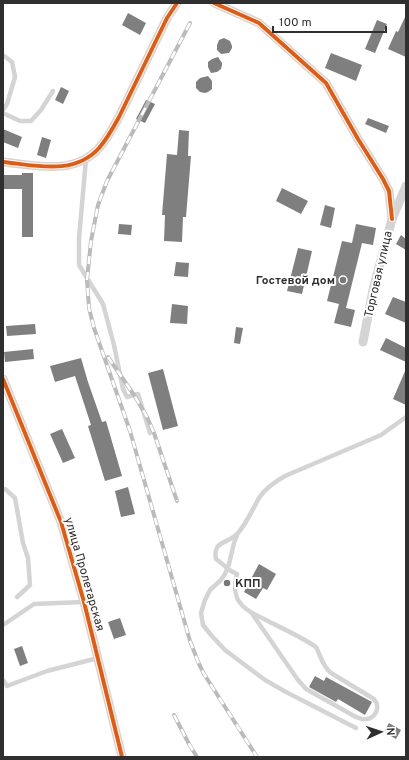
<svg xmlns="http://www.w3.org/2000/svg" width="409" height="760" viewBox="0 0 409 760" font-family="Overpass,sans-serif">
	<rect width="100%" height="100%" fill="#fff"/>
	<g fill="#7f7f7f">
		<path d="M 128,13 L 146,23 L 140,35 L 122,25 Z"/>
		<path d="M 406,15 L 406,57 L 388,49 L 396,31 L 398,32 Z"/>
		<path d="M 377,20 L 387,24 L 375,53 L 365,49 Z"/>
		<path d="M 224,38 L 230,41 L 232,46 L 232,48 L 229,53 L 221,54 L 217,50 L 217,45 L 219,40 Z"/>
		<path d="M 331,53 L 362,65 L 356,81 L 325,68 Z"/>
		<path d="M 218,57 L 222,63 L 222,65 L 221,69 L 217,72 L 211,73 L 208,67 L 208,62 L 212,59 Z"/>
		<path d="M 208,76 L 212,81 L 212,89 L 208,92 L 205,93 L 200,92 L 196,88 L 196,82 L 200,78 Z"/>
		<path d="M 61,87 L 69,91 L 63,104 L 55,100 Z"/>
		<path d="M 146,100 L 155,104 L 145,123 L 136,119 Z"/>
		<path d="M 368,118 L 389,126 L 386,133 L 365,124 Z"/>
		<path d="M 3,129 L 22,137 L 18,148 L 3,142 Z"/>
		<path d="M 179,130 L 189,131 L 188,156 L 191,156 L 186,217 L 183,217 L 182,242 L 164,241 L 165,215 L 162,215 L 167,154 L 177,155 Z"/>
		<path d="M 42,137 L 51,140 L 46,158 L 37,155 Z"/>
		<path d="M 22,173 L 33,173 L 33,237 L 22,237 L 22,189 L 3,189 L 3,175 L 22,175 Z"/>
		<path d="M 282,188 L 308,201 L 301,214 L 276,201 Z"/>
		<path d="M 325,205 L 335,208 L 331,228 L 320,225 Z"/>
		<path d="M 119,224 L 132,225 L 131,235 L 118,234 Z"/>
		<path d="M 356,224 L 376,228 L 373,245 L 362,243 L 346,308 L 355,310 L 351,327 L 334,323 L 339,304 L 327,301 L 342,241 L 352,243 Z"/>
		<path d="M 401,235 L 406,239 L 406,250 L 396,244 Z"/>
		<path d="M 298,248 L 312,251 L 302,294 L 287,291 Z"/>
		<path d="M 176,262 L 189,263 L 188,277 L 174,276 Z"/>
		<path d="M 393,297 L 406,302 L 406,323 L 385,314 Z"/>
		<path d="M 172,304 L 188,306 L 187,324 L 170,323 Z"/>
		<path d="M 35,324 L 36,334 L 7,336 L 6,326 Z"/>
		<path d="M 236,327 L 243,328 L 240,344 L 234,343 Z"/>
		<path d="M 386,338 L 406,348 L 406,362 L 380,350 Z"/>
		<path d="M 33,349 L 34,359 L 5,362 L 4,352 Z"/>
		<path d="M 81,358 L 88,382 L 102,422 L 106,421 L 122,476 L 105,481 L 88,426 L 91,425 L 75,376 L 55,382 L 50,366 Z"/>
		<path d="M 163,369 L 178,426 L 163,430 L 148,373 Z"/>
		<path d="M 406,369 L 406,405 L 393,399 Z"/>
		<path d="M 62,429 L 75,458 L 63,463 L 50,434 Z"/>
		<path d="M 128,487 L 135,514 L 121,517 L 115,491 Z"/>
		<path d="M 259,564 L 276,574 L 267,590 L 263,588 L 256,599 L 244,592 Z"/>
		<path d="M 120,618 L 126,635 L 114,639 L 108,622 Z"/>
		<path d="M 22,646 L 28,663 L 20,666 L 14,649 Z"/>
		<path d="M 315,676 L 324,681 L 326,677 L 372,702 L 365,715 L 338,699 L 336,702 L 309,687 Z"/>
		<path d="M 389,723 L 401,730 L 396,739 L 384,732 Z"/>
	</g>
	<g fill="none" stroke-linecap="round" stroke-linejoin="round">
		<g stroke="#d4d4d4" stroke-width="4.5">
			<path d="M 3,55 L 12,62 L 15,77 L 7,104 L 3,110"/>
			<path d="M 3,113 L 20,121 L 31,121 L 41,110 L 53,91"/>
			<path d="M 86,159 L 79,238 L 79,265 L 103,304 L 114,345 L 123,389 L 127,397 L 138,394 L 150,433"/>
			<path d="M 3,490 L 5,489 L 15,498 L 23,543 L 28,558 L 30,585 L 17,597"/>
			<path d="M 237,535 L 234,543 L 229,564 L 225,574 L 221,580 L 210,590 L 205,600 L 201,613 L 203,625 L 211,635 L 225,650 L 265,680 L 286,692 L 356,728"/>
			<path d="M 251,612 L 298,680 L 306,689 L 356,717 C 358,717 360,719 362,719 C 374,721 382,708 374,699 L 331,673 C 322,666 321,656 316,647 C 300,636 281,628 264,619 C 256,615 246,611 241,604 C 234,596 234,584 237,574 L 231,571 L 216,559 C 212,540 229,544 238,533 C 247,523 252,510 259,498 C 265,489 276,481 285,476 L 381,435 L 406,417"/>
			<path d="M 3,625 L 34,604 L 84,602"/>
			<path d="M 3,680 L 7,686 L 47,671 L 98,658"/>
		</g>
		<g stroke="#d4d4d4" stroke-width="9">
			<path d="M 214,3 L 259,23 L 326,83 L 358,139 L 383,179 L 389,191 L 392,219"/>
			<path d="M 3,162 C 35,165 74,176 99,148 C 107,139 113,128 119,117 L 167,18 L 177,3"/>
			<path d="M 363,342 L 373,290 L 392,219 L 406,186"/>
			<path d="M 3,379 L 61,522 L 84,602 L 122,757"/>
		</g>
		<g stroke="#bbb" stroke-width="4">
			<g id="rail">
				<path d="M 190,23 L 107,181 L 98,205 L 91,241 L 87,280 L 89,308 L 94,328 L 130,431 L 190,641 L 199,664 L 204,674 L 257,757"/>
				<path d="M 108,357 L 134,395 L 147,417 L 154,433 L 177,501"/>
				<path d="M 174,715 L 189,744 L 197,757"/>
			</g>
		</g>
		<use href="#rail" stroke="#fff" stroke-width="2.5" stroke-dasharray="8" stroke-linecap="butt"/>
		<g stroke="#fff" stroke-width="6">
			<g id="cycleway">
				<path d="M 214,3 L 259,23 L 326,83 L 358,139 L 383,179 L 389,191 L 392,219"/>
				<path d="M 3,162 C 35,165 74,176 99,148 C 107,139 113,128 119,117 L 167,18 L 177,3"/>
				<path d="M 3,379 L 61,522 L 84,602 L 122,757"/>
			</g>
		</g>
		<use href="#cycleway" stroke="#e8590c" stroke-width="4"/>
	</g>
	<g fill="#787878" stroke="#fff" stroke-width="1.5">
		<circle cx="343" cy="280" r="4"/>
		<circle cx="227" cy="583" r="4"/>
	</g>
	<g text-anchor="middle" stroke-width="4" stroke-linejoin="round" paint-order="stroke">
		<g font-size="12" fill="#2f2f2f" stroke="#fff">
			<text transform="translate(378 274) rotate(-77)" y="4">Торговая улица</text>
			<text transform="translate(85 574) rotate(74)" y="4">улица Пролетарская</text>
		</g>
		<g font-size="12" font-weight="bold" fill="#2f2f2f" stroke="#fff" text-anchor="end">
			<text x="335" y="284">Гостевой дом</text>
			<text x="235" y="587" text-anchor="start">КПП</text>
		</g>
	</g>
	<rect width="409" height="760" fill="none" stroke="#2f2f2f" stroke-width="8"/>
	<g transform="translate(381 732) rotate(87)" stroke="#ffffff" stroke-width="3" paint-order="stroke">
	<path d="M0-3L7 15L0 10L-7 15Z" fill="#2f2f2f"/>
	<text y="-6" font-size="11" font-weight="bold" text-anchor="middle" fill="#2f2f2f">N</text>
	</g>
	<path d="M273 26v6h113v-6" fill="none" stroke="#2f2f2f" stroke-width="2"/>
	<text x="279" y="26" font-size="12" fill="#2f2f2f" stroke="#ffffff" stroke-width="3" paint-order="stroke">100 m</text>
</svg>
